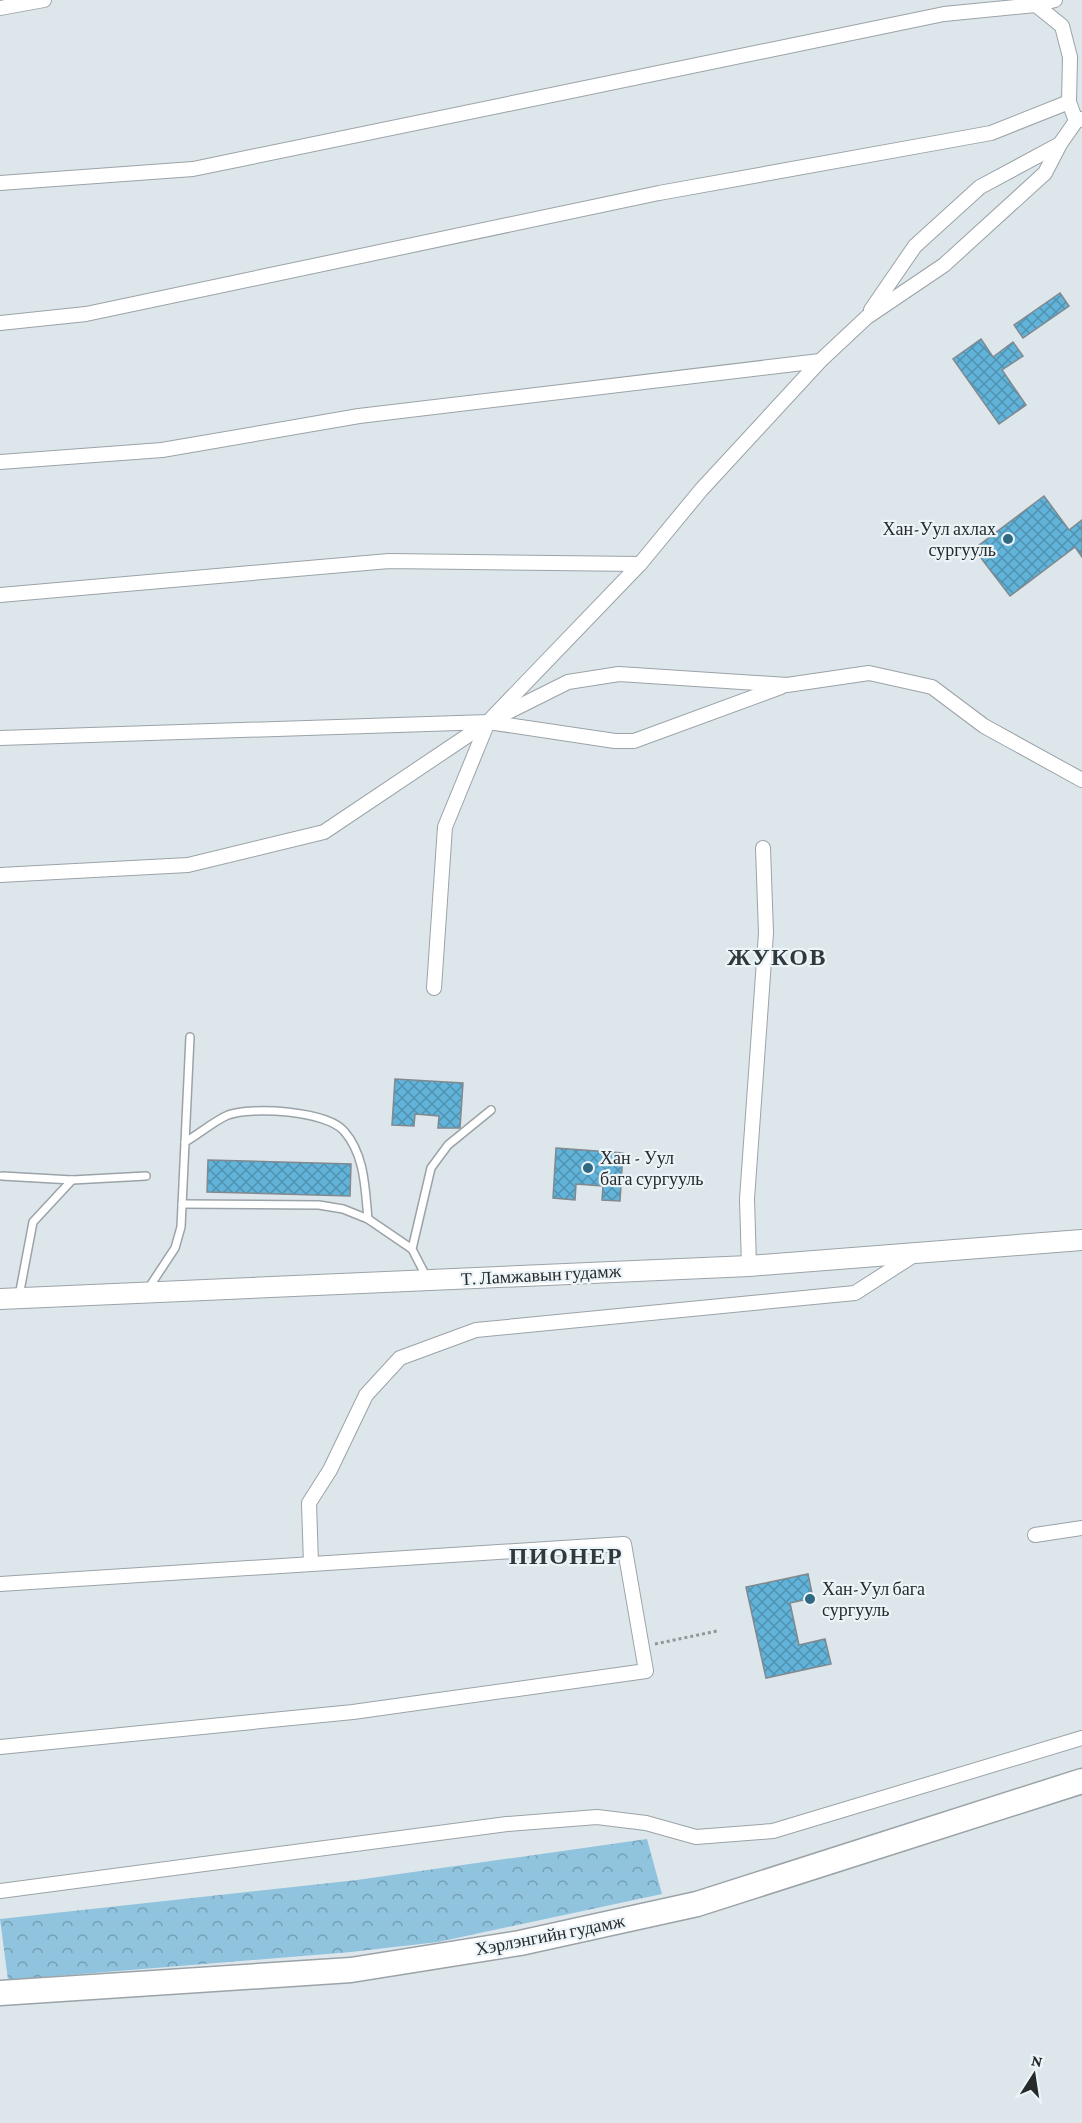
<svg xmlns="http://www.w3.org/2000/svg" width="1082" height="2123" viewBox="0 0 1082 2123" font-family="'Crimson Pro',serif">
	<defs>
		<pattern id="forest-crowns" width="20" height="18" patternUnits="userSpaceOnUse" patternTransform="scale(1.5)"><rect width="20" height="18" fill="#90c3dd"/><path d="M2 6a3 3 0 1 1 6 0M12 15a3 3 0 1 1 6 0" fill="none" stroke="#759fb3"/></pattern>
		<pattern id="building-cross-hatch" width="8" height="8" patternUnits="userSpaceOnUse" patternTransform="scale(1.5)"><rect width="8" height="8" fill="#61b3d9"/><path d="M0 0l8 8M0 8l8-8" fill="none" stroke="#5092b0"/></pattern>
	</defs>
	<rect width="100%" height="100%" fill="#dde6eb"/>
	<path fill="url(#forest-crowns)" d="M 647,1839 L 662,1894 L 438,1942 L 351,1952 L 8,1980 L 0,1919 L 357,1880 Z"/>
	<g fill="url(#building-cross-hatch)" stroke="#81898e" stroke-width="1.5">
		<path d="M 1060,293 L 1069,306 L 1023,338 L 1014,325 Z"/>
		<path d="M 981,339 L 993,357 L 1013,342 L 1023,356 L 1002,370 L 1026,405 L 999,424 L 953,359 Z"/>
		<path d="M 1044,496 L 1069,530 L 1082,520 L 1082,557 L 1075,547 L 1010,596 L 974,549 Z"/>
		<path d="M 395,1079 L 463,1083 L 460,1128 L 438,1128 L 439,1116 L 415,1114 L 414,1126 L 392,1125 Z"/>
		<path d="M 556,1148 L 623,1153 L 620,1201 L 602,1200 L 603,1186 L 576,1184 L 575,1200 L 553,1198 Z"/>
		<path d="M 208,1160 L 351,1164 L 350,1196 L 207,1192 Z"/>
		<path d="M 808,1574 L 813,1598 L 790,1603 L 799,1645 L 825,1639 L 831,1664 L 766,1678 L 746,1587 Z"/>
	</g>
	<g fill="none" stroke-linecap="round" stroke-linejoin="round">
		<g stroke="#9ba3a8" stroke-width="10">
			<g id="lane">
				<path d="M 185,1142 C 199,1134 214,1121 228,1115 C 252,1106 327,1111 344,1131 C 365,1155 365,1188 368,1219"/>
				<path d="M 2,1176 L 72,1180 L 146,1176"/>
				<path d="M 182,1204 L 319,1205 L 343,1209 L 368,1219 L 412,1249 L 427,1278"/>
				<path d="M 412,1249 L 431,1168 L 448,1145 L 491,1110"/>
				<path d="M 148,1289 L 175,1248 L 181,1227 L 190,1037"/>
				<path d="M 19,1296 L 33,1222 L 72,1180"/>
			</g>
		</g>
		<g stroke="#9ba3a8" stroke-width="16">
			<g id="street">
				<path d="M 1036,5 L 1062,26 L 1070,57 L 1069,102 L 1076,121"/>
				<path d="M 0,8 L 44,0"/>
				<path d="M 0,183 L 193,169 L 944,14 L 1036,5 L 1055,0"/>
				<path d="M 871,310 L 915,246 L 980,187 L 1060,144"/>
				<path d="M 0,323 L 86,314 L 659,193 L 991,133 L 1069,102"/>
				<path d="M 0,462 L 162,450 L 359,416 L 820,361"/>
				<path d="M 0,595 L 389,561 L 640,564"/>
				<path d="M 0,738 L 488,722 L 615,741 L 634,741 L 781,687"/>
				<path d="M 0,875 L 188,865 L 324,832 L 488,722 L 568,682 L 619,674 L 787,685 L 869,673 L 932,687 L 984,726 L 1082,780"/>
				<path d="M 434,988 L 445,827 L 488,722 L 640,564 L 701,490 L 820,361 L 867,317 L 944,265 L 1045,173 L 1060,144 L 1076,121 L 1082,119"/>
				<path d="M 749,1266 L 747,1199 L 766,933 L 763,848"/>
				<path d="M 1035,1535 L 1082,1528"/>
				<path d="M 311,1564 L 309,1503 L 330,1470 L 366,1395 L 400,1358 L 476,1330 L 855,1293 L 914,1255"/>
				<path d="M 0,1584 L 624,1544 L 646,1671 L 353,1712 L 0,1747"/>
				<path d="M 0,1891 L 507,1824 L 597,1817 L 646,1823 L 696,1837 L 773,1831 L 1082,1738"/>
			</g>
		</g>
		<g stroke="#9ba3a8" stroke-width="22">
			<path id="secondary" d="M 0,1299 L 749,1266 L 1082,1240"/>
		</g>
		<g stroke="#9ba3a8" stroke-width="27">
			<path id="highway" d="M 0,1993 L 351,1970 L 520,1943 L 697,1904 L 1082,1781"/>
		</g>
		<path stroke="#90979a" stroke-width="3" stroke-dasharray="3 3" stroke-linecap="butt" d="M 655,1644 L 717,1631"/>
		<use href="#lane" stroke="#fff" stroke-width="7"/>
		<use href="#street" stroke="#fff" stroke-width="14"/>
		<use href="#secondary" stroke="#fff" stroke-width="20"/>
		<use href="#highway" stroke="#fff" stroke-width="24"/>
	</g>
	<g fill="#306982" stroke="#ebf4f8" stroke-width="2">
		<circle cx="1008" cy="539" r="6"/>
		<circle cx="588" cy="1168" r="6"/>
		<circle cx="810" cy="1599" r="6"/>
	</g>
	<g text-anchor="middle" stroke-width="4.5" stroke-linejoin="round" paint-order="stroke">
		<g font-size="18" fill="#262a2b" stroke="#ebf4f8" text-anchor="start">
			<text x="996" y="535" text-anchor="end">Хан-Уул ахлах<tspan x="996" dy="21">сургууль</tspan></text>
			<text x="600" y="1164">Хан - Уул<tspan x="600" dy="21">бага сургууль</tspan></text>
			<text x="822" y="1595">Хан-Уул бага<tspan x="822" dy="21">сургууль</tspan></text>
		</g>
		<g font-size="18" fill="#262a2b" stroke="#ebf4f8">
			<text transform="translate(541 1275) rotate(-3)" y="6">Т. Ламжавын гудамж</text>
			<text transform="translate(550 1935) rotate(-11)" y="6">Хэрлэнгийн гудамж</text>
		</g>
		<g font-size="24" font-weight="bold" letter-spacing="1.5" fill="#32393d" stroke="#ebf4f8">
			<text x="777" y="965">ЖУКОВ</text>
			<text x="566" y="1564">ПИОНЕР</text>
		</g>
	</g>
	<g transform="translate(1034 2075) rotate(12)" stroke="#ebf4f8" stroke-width="4.5" paint-order="stroke">
	<path d="M0-4.5L10 22L0 15L-10 22Z" fill="#262a2b"/>
	<text y="-9" font-size="16" font-weight="bold" text-anchor="middle" fill="#262a2b">N</text>
	</g>
</svg>
